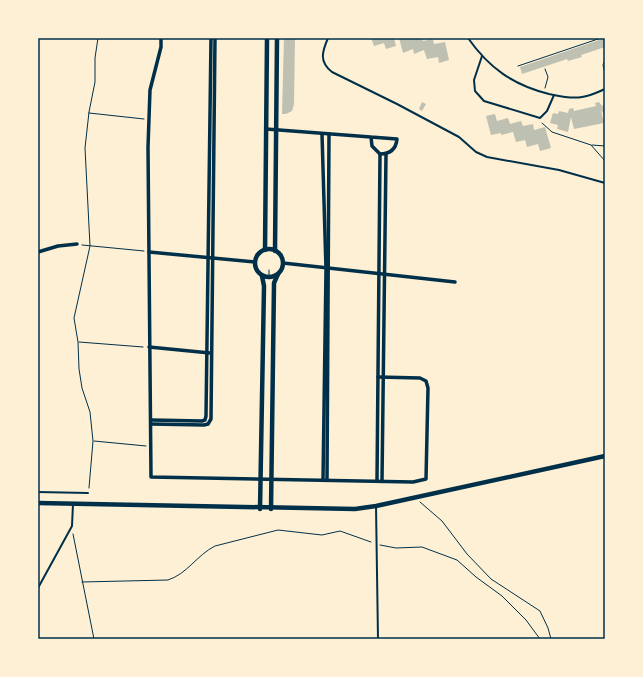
<svg xmlns="http://www.w3.org/2000/svg" width="643" height="677" viewBox="0 0 643 677" font-family="'Fira Sans Condensed',sans-serif">
	<rect width="100%" height="100%" fill="#fdf0d5"/>
	<g fill="#bec0b2">
		<path d="M 284,38 L 295,38 L 294,104 L 292,111 L 286,114 L 282,114 Z"/>
		<path d="M 371,38 L 394,38 L 396,46 L 386,49 L 384,43 L 374,46 Z"/>
		<path d="M 399,38 L 422,38 L 423,41 L 433,39 L 434,44 L 445,42 L 449,60 L 439,63 L 438,57 L 427,59 L 424,50 L 414,54 L 413,49 L 403,53 Z"/>
		<path d="M 605,38 L 605,47 L 581,55 L 582,57 L 568,61 L 567,59 L 522,74 L 520,67 Z"/>
		<path d="M 422,102 L 426,104 L 422,111 L 419,109 Z"/>
		<path d="M 599,102 L 602,106 L 605,103 L 605,116 L 601,110 L 604,123 L 574,129 L 571,117 L 568,132 L 557,129 L 558,125 L 550,123 L 553,113 L 558,114 L 559,111 L 568,113 L 569,109 L 573,108 L 574,111 L 596,106 L 595,103 Z"/>
		<path d="M 495,114 L 497,121 L 508,118 L 510,124 L 521,121 L 523,126 L 533,124 L 534,130 L 545,127 L 551,148 L 540,151 L 538,144 L 527,147 L 525,140 L 516,142 L 513,132 L 501,135 L 501,133 L 491,135 L 486,116 Z"/>
	</g>
	<g fill="none" stroke-linecap="round" stroke-linejoin="round">
		<g stroke="#003049" stroke-width="1">
			<path d="M 604,47 L 605,50"/>
			<path d="M 605,60 L 603,65 L 605,74"/>
			<path d="M 518,66 L 601,38"/>
			<path d="M 545,69 L 548,77 L 545,88"/>
			<path d="M 89,113 L 144,119"/>
			<path d="M 542,123 L 552,132 L 591,145 L 605,161"/>
			<path d="M 592,145 L 605,146"/>
			<path d="M 82,245 L 144,251"/>
			<path d="M 269,277 L 269,270"/>
			<path d="M 79,342 L 143,347"/>
			<path d="M 94,441 L 146,446"/>
			<path d="M 89,488 L 93,441 L 90,412 L 82,388 L 79,369 L 78,342 L 74,318 L 90,246 L 85,148 L 89,112 L 95,82 L 95,58 L 98,38"/>
			<path d="M 420,502 L 442,521 L 467,554 L 491,579 L 540,611 L 548,628 L 551,639"/>
			<path d="M 73,534 L 94,639"/>
			<path d="M 380,545 L 396,548 L 422,547 L 457,560 L 476,577 L 502,596 L 526,620 L 540,639"/>
			<path d="M 82,582 L 168,580 C 187,574 197,555 215,546 L 278,530 L 322,535 L 340,531 L 371,542"/>
		</g>
		<g stroke="#003049" stroke-width="2">
			<path d="M 328,38 C 322,52 319,62 332,72 L 397,104 L 459,137 L 476,152 L 487,157 L 559,170 L 605,183"/>
			<path d="M 468,38 C 489,68 513,85 549,94 C 559,96 571,99 582,97 C 590,96 598,92 605,89"/>
			<path d="M 482,56 L 474,80 L 475,91 L 484,101 L 540,118 L 547,111 L 554,95"/>
			<path d="M 38,492 L 88,493"/>
			<path d="M 376,506 L 378,639"/>
			<path d="M 38,588 L 72,526 L 73,504"/>
		</g>
		<g stroke="#003049" stroke-width="3.5">
			<path d="M 161,38 L 161,47 L 150,90 L 148,147 L 151,477 L 413,482 L 426,479 L 428,388 L 426,381 L 420,378 L 378,377"/>
			<path d="M 266,129 L 397,139 C 396,149 390,154 380,154 L 372,146 L 371,137"/>
			<path d="M 322,134 L 326,269 L 323,480"/>
			<path d="M 38,252 L 58,246 L 77,244"/>
			<path d="M 149,252 L 255,262"/>
			<path d="M 283,263 L 455,282"/>
			<path d="M 149,347 L 210,353"/>
			<path d="M 151,420 L 202,421 L 205,420 L 206,416 L 211,38"/>
			<path d="M 151,424 L 204,425 L 208,424 L 211,419 L 215,38"/>
			<path d="M 327,480 L 329,134"/>
			<path d="M 377,481 L 380,154"/>
			<path d="M 382,481 L 386,154"/>
		</g>
		<g stroke="#003049" stroke-width="4.5">
			<circle cx="269" cy="263" r="14"/>
			<path d="M 265,250 L 267,38"/>
			<path d="M 275,251 L 277,38"/>
			<path d="M 38,503 L 355,509 L 376,506 L 605,456"/>
			<path d="M 260,509 L 264,286 L 262,276"/>
			<path d="M 271,509 L 274,283 L 278,274"/>
		</g>
	</g>
	<rect width="643" height="677" fill="none" stroke="#fdf0d5" stroke-width="78"/>
	<rect x="39" y="39" width="565" height="599" fill="none" stroke="#003049" stroke-width="1.5"/>
</svg>
